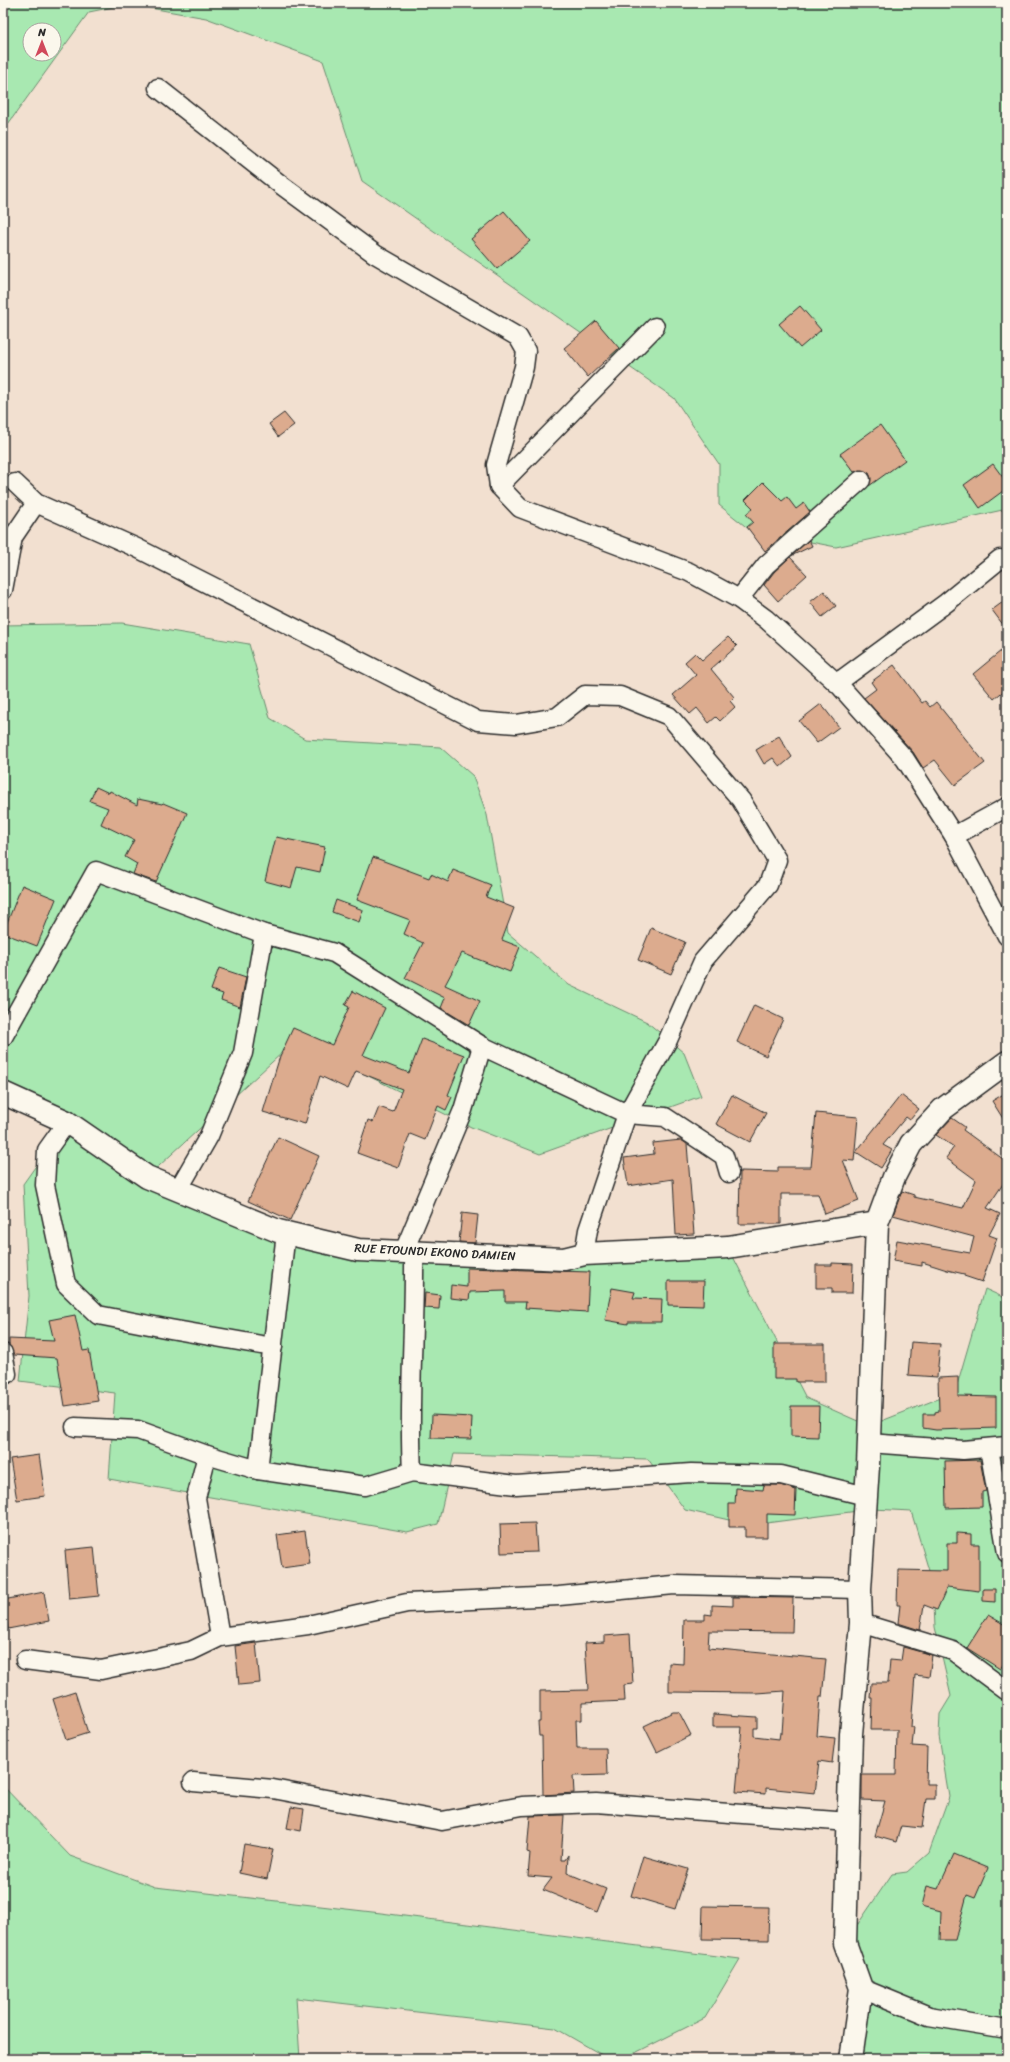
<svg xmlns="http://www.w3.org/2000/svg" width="1010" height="2062" viewBox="0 0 1010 2062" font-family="Sriracha,sans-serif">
	<rect width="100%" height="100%" fill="#f2e0d0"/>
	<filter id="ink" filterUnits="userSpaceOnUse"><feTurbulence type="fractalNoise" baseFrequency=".025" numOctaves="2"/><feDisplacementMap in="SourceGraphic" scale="8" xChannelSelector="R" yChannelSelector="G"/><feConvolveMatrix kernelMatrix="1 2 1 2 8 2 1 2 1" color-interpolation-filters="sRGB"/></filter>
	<g filter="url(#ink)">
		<g fill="#a8e8b1" stroke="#6a8a6e" fill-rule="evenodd">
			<path d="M 3,3 L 1007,3 L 1007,509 L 836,547 L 750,530 L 719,505 L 719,464 L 674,398 L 362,181 L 323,61 L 206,18 L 128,4 L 89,12 L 3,131 ZM 30,30 L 54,30 L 54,54 L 30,54 Z"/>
			<path d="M 122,623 L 249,644 L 270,718 L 305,739 L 440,747 L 473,776 L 487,815 L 508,933 L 569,985 L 647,1022 L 684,1053 L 701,1096 L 540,1154 L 471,1127 L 296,1040 L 147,1177 L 358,1250 L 728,1247 L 806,1398 L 869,1426 L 955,1392 L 985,1289 L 1007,1299 L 1007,2059 L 851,2059 L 861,1988 L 845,1943 L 892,1874 L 907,1872 L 929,1853 L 949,1797 L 939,1736 L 940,1714 L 951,1696 L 935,1627 L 933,1584 L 911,1511 L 873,1509 L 751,1525 L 685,1510 L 648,1459 L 454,1454 L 438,1524 L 407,1532 L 109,1479 L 115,1393 L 20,1381 L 29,1296 L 23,1184 L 67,1122 L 3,1098 L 3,625 Z"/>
			<path d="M 3,1786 L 70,1856 L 155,1887 L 381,1913 L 740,1959 L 705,2018 L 623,2059 L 609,2059 L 555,2028 L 296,1998 L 300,2059 L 3,2059 Z"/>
		</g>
		<g fill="#dcab8e" stroke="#2b2b2b">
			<path d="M 504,211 L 530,241 L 497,269 L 471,239 Z"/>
			<path d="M 800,306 L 821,330 L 800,348 L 779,324 Z"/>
			<path d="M 596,321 L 619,348 L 588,377 L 564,348 Z"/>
			<path d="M 284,413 L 294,425 L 278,437 L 269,424 Z"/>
			<path d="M 880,425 L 905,460 L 869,486 L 871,478 L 869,473 L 859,470 L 854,472 L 840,454 Z"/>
			<path d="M 993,464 L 1007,483 L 1007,488 L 980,508 L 964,485 Z"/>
			<path d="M 763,482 L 782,501 L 787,497 L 796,509 L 804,503 L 810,512 L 765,551 L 747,527 L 753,522 L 746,514 L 753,508 L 745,500 Z"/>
			<path d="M 809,540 L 812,546 L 791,556 Z"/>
			<path d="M 790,557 L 807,575 L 778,601 L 764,585 L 774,572 Z"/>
			<path d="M 824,591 L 836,606 L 822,617 L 810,602 Z"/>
			<path d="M 1007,599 L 1007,630 L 992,610 Z"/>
			<path d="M 728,637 L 737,646 L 711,669 L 734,697 L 730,701 L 735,707 L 720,721 L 716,717 L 709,723 L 697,708 L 690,714 L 673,695 L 696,675 L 685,662 L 695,653 L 702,660 Z"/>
			<path d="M 1007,646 L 1007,688 L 994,699 L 973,674 Z"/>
			<path d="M 894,665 L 922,703 L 925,701 L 930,707 L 936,702 L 985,763 L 955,785 L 935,760 L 923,768 L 913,752 L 864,698 L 876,689 L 871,682 Z"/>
			<path d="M 821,704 L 839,727 L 817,743 L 799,721 Z"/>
			<path d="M 779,736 L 792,757 L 780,767 L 773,758 L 764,764 L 756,750 Z"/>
			<path d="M 96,787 L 109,793 L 110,791 L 137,805 L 138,799 L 162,804 L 163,803 L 187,813 L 156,882 L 133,874 L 137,864 L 125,857 L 134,840 L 101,824 L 108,808 L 90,801 Z"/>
			<path d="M 276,837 L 325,847 L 320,872 L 297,867 L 291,888 L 265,881 Z"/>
			<path d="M 373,857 L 429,878 L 431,874 L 448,882 L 453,870 L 491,885 L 486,897 L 514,908 L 502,940 L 520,947 L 510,972 L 462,953 L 445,985 L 480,1001 L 469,1025 L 441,1008 L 445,998 L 405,978 L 423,943 L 404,934 L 410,920 L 357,900 Z"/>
			<path d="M 22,885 L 56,899 L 37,946 L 3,933 Z"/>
			<path d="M 336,900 L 363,910 L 359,922 L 332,912 Z"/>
			<path d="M 651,928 L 685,942 L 671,974 L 638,960 Z"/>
			<path d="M 219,968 L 246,977 L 240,1007 L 221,1000 L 223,994 L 211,990 Z"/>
			<path d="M 353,991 L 385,1008 L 363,1055 L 409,1073 L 422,1039 L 464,1055 L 448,1095 L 452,1097 L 446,1110 L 438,1106 L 425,1140 L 410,1134 L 398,1168 L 357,1153 L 368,1120 L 373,1122 L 379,1107 L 393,1112 L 402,1089 L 356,1071 L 348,1089 L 320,1076 L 305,1124 L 263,1112 L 280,1056 L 293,1028 L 332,1045 L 349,1007 L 345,1005 Z"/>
			<path d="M 754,1005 L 783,1019 L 766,1056 L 737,1042 Z"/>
			<path d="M 1007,1092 L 1007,1125 L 992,1101 Z"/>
			<path d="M 732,1095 L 766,1113 L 750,1142 L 716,1124 Z"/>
			<path d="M 901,1095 L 919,1109 L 910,1120 L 906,1117 L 883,1145 L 892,1150 L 881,1168 L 856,1152 Z"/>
			<path d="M 816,1113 L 858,1117 L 854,1161 L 843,1160 L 859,1201 L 825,1214 L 818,1194 L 781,1194 L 781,1224 L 739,1224 L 740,1171 L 778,1172 L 778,1167 L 811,1167 Z"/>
			<path d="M 952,1118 L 965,1127 L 963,1130 L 1007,1162 L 1007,1178 L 987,1208 L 1000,1214 L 989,1235 L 997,1238 L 982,1282 L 964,1276 L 964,1274 L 947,1270 L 922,1262 L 922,1266 L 893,1261 L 897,1240 L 970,1253 L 974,1237 L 893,1215 L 902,1191 L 914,1195 L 914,1197 L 963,1208 L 976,1180 L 946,1158 L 954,1147 L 936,1135 Z"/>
			<path d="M 278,1137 L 319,1156 L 290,1220 L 248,1201 Z"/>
			<path d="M 681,1140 L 687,1144 L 694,1234 L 676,1235 L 673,1179 L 628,1186 L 624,1158 L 654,1154 L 653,1143 Z"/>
			<path d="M 462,1213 L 478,1215 L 475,1243 L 459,1242 Z"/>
			<path d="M 832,1263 L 853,1264 L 852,1293 L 832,1293 L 832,1288 L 816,1288 L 816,1265 L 832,1265 Z"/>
			<path d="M 467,1268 L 589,1272 L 587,1312 L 525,1308 L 526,1302 L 505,1302 L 505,1291 L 470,1292 L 469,1300 L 450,1298 L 451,1285 L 467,1287 Z"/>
			<path d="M 668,1281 L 704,1281 L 703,1306 L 668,1305 Z"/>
			<path d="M 612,1288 L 635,1292 L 633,1298 L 662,1299 L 661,1322 L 628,1322 L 628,1324 L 605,1320 Z"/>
			<path d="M 425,1293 L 440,1295 L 439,1309 L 424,1308 Z"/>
			<path d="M 75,1315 L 83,1351 L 89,1350 L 98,1401 L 65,1406 L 57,1358 L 14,1355 L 9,1345 L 9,1339 L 54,1341 L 49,1320 Z"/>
			<path d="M 911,1342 L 940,1344 L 937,1377 L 908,1375 Z"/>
			<path d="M 774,1344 L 825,1344 L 825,1382 L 796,1382 L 796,1379 L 774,1379 Z"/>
			<path d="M 958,1377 L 958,1396 L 996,1397 L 996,1428 L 936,1430 L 923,1428 L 923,1414 L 935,1414 L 935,1412 L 939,1411 L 938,1378 Z"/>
			<path d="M 791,1406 L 819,1406 L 818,1437 L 791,1436 Z"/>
			<path d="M 432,1415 L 472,1417 L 471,1439 L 431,1438 Z"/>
			<path d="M 39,1455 L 45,1496 L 17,1500 L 10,1459 Z"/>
			<path d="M 980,1460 L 986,1491 L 982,1492 L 982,1507 L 946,1508 L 945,1461 Z"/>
			<path d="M 764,1485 L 780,1485 L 796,1490 L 795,1515 L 767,1514 L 767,1537 L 745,1537 L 745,1527 L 729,1527 L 729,1504 L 735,1504 L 736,1488 L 763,1490 Z"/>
			<path d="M 535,1523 L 537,1552 L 501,1553 L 500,1524 Z"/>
			<path d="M 305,1531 L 310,1564 L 282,1568 L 277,1535 Z"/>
			<path d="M 957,1533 L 971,1534 L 971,1544 L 979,1544 L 979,1591 L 947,1587 L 937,1610 L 924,1605 L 920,1630 L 898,1623 L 900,1605 L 897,1605 L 898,1570 L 947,1571 L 947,1543 L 957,1543 Z"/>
			<path d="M 94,1547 L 99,1596 L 69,1599 L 65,1550 Z"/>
			<path d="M 983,1589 L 995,1589 L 995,1602 L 983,1601 Z"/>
			<path d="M 44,1592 L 49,1621 L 8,1629 L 3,1600 Z"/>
			<path d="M 733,1597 L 793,1598 L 792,1632 L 709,1631 L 708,1648 L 826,1659 L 822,1697 L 820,1697 L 817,1736 L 835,1738 L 832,1763 L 819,1761 L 815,1793 L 766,1788 L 766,1794 L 736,1792 L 742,1727 L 713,1727 L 713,1714 L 757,1717 L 757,1728 L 754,1728 L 754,1736 L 779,1739 L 780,1733 L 782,1733 L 785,1691 L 756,1693 L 669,1692 L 669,1663 L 683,1664 L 684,1620 L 705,1620 L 705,1614 L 712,1615 L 712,1605 L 733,1606 Z"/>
			<path d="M 988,1615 L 1007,1626 L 1007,1659 L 1000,1669 L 967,1648 Z"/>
			<path d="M 630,1634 L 633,1684 L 624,1685 L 625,1701 L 582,1703 L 582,1720 L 576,1720 L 577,1748 L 606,1748 L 607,1775 L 573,1776 L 574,1793 L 543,1795 L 542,1736 L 539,1736 L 538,1722 L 540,1722 L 540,1691 L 588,1690 L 585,1643 L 604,1642 L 604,1636 Z"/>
			<path d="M 256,1643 L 260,1683 L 239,1685 L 235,1646 Z"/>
			<path d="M 903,1647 L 932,1655 L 929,1677 L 915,1675 L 911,1727 L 914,1727 L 912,1746 L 927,1747 L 926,1784 L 935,1784 L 935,1799 L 926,1799 L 922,1828 L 901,1826 L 896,1842 L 875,1836 L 885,1801 L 862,1800 L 862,1775 L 896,1775 L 897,1730 L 871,1730 L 872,1698 L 870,1698 L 871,1683 L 888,1683 L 890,1660 L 901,1661 Z"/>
			<path d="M 75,1692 L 88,1733 L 66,1740 L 53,1699 Z"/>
			<path d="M 673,1712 L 679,1712 L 691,1735 L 657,1752 L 644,1726 Z"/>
			<path d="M 291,1807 L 304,1809 L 301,1831 L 287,1828 Z"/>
			<path d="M 564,1815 L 561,1860 L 565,1860 L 568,1855 L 567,1873 L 606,1889 L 597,1912 L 543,1890 L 552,1878 L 528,1876 L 530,1853 L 527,1852 L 530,1816 Z"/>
			<path d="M 244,1844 L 273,1849 L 267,1879 L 239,1873 Z"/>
			<path d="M 954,1854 L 988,1868 L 975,1898 L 967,1895 L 955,1940 L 940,1940 L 941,1911 L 922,1906 L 927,1886 L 938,1889 Z"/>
			<path d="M 643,1856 L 688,1869 L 675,1909 L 631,1896 Z"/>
			<path d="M 703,1906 L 769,1907 L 768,1940 L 702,1939 Z"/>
		</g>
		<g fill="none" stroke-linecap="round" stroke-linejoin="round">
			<g stroke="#2b2b2b" stroke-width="21">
				<g id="minor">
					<path d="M 158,88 L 280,184 L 375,254 L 518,337 L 526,351 L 524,367 L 496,465 L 499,486 L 520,508 L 689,572 L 739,599 L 766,619 L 840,686 L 905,759 L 954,836 L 1007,936"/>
					<path d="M 15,483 L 36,503 L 137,548 L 478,721 L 516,724 L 557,717 L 585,695 L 620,696 L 669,716 L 741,800 L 777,860 L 768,885 L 703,961 L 667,1042 L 627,1114 L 665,1117 L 724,1156 L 729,1173"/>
					<path d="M 499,486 L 655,327"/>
					<path d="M 3,590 L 13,537 L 36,503"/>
					<path d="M 739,599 L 766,565 L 861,480"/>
					<path d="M 837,683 L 946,603 L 1000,559"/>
					<path d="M 954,836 L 1007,807"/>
					<path d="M 3,1037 L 96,871 L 264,934 L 334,953 L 482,1046 L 627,1114 L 588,1230 L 584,1254"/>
					<path d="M 67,1122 L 47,1150 L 45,1185 L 66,1284 L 98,1315 L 170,1329 L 273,1347"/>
					<path d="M 178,1190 L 209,1136 L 243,1053 L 264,934"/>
					<path d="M 404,1251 L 463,1110 L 482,1046"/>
					<path d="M 3,1353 L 7,1374"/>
					<path d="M 75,1427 L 138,1430 L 207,1455 L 258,1470 L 365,1486 L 412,1472 L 516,1485 L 691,1473 L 781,1475 L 866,1496"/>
					<path d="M 869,1443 L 963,1450 L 1007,1446"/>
					<path d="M 989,1448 L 1007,1553"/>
					<path d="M 207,1455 L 196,1498 L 220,1637"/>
					<path d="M 258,1470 L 286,1233"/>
					<path d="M 412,1472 C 408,1399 415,1325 414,1252"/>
					<path d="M 861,1623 L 953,1651 L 1007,1691"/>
					<path d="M 25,1660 L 101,1670 L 191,1651 L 220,1637 L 308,1625 L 407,1603 L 559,1596 L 674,1585 L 860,1589"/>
					<path d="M 193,1782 L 273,1789 L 442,1821 L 522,1806 L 596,1803 L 849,1822"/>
					<path d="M 861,1988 L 929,2016 L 1007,2029"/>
				</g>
			</g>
			<g stroke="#2b2b2b" stroke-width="25">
				<g id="tertiary">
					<path d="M 3,1093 L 67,1122 L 147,1177 L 278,1231 L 358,1250 L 564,1259 L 584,1254 L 728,1247 L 877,1223"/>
					<path d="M 851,2059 L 861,1988 L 845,1943 L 851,1734 L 861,1623 L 860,1589 L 868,1466 L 877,1223 L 894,1177 L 911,1144 L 943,1109 L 1007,1062"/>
				</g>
			</g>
			<use href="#minor" stroke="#fbf7ec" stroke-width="18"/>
			<use href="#tertiary" stroke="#fbf7ec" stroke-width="22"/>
		</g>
	</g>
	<g text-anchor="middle" stroke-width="3.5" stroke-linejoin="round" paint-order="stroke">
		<g font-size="12" fill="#2b2b2b" stroke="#fbf7ec">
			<text transform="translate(435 1252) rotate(3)" y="4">RUE ETOUNDI EKONO DAMIEN</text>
		</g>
	</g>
	<rect width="1010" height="2062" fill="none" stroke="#fbf7ec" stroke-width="16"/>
	<rect x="8" y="8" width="994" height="2046" fill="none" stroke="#2b2b2b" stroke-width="1.5" filter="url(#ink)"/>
	<g transform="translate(42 42)"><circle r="19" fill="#fbf7ec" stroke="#a8a59f"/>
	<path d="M0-3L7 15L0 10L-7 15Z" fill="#d1495b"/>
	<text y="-6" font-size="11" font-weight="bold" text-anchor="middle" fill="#2b2b2b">N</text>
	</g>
</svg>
